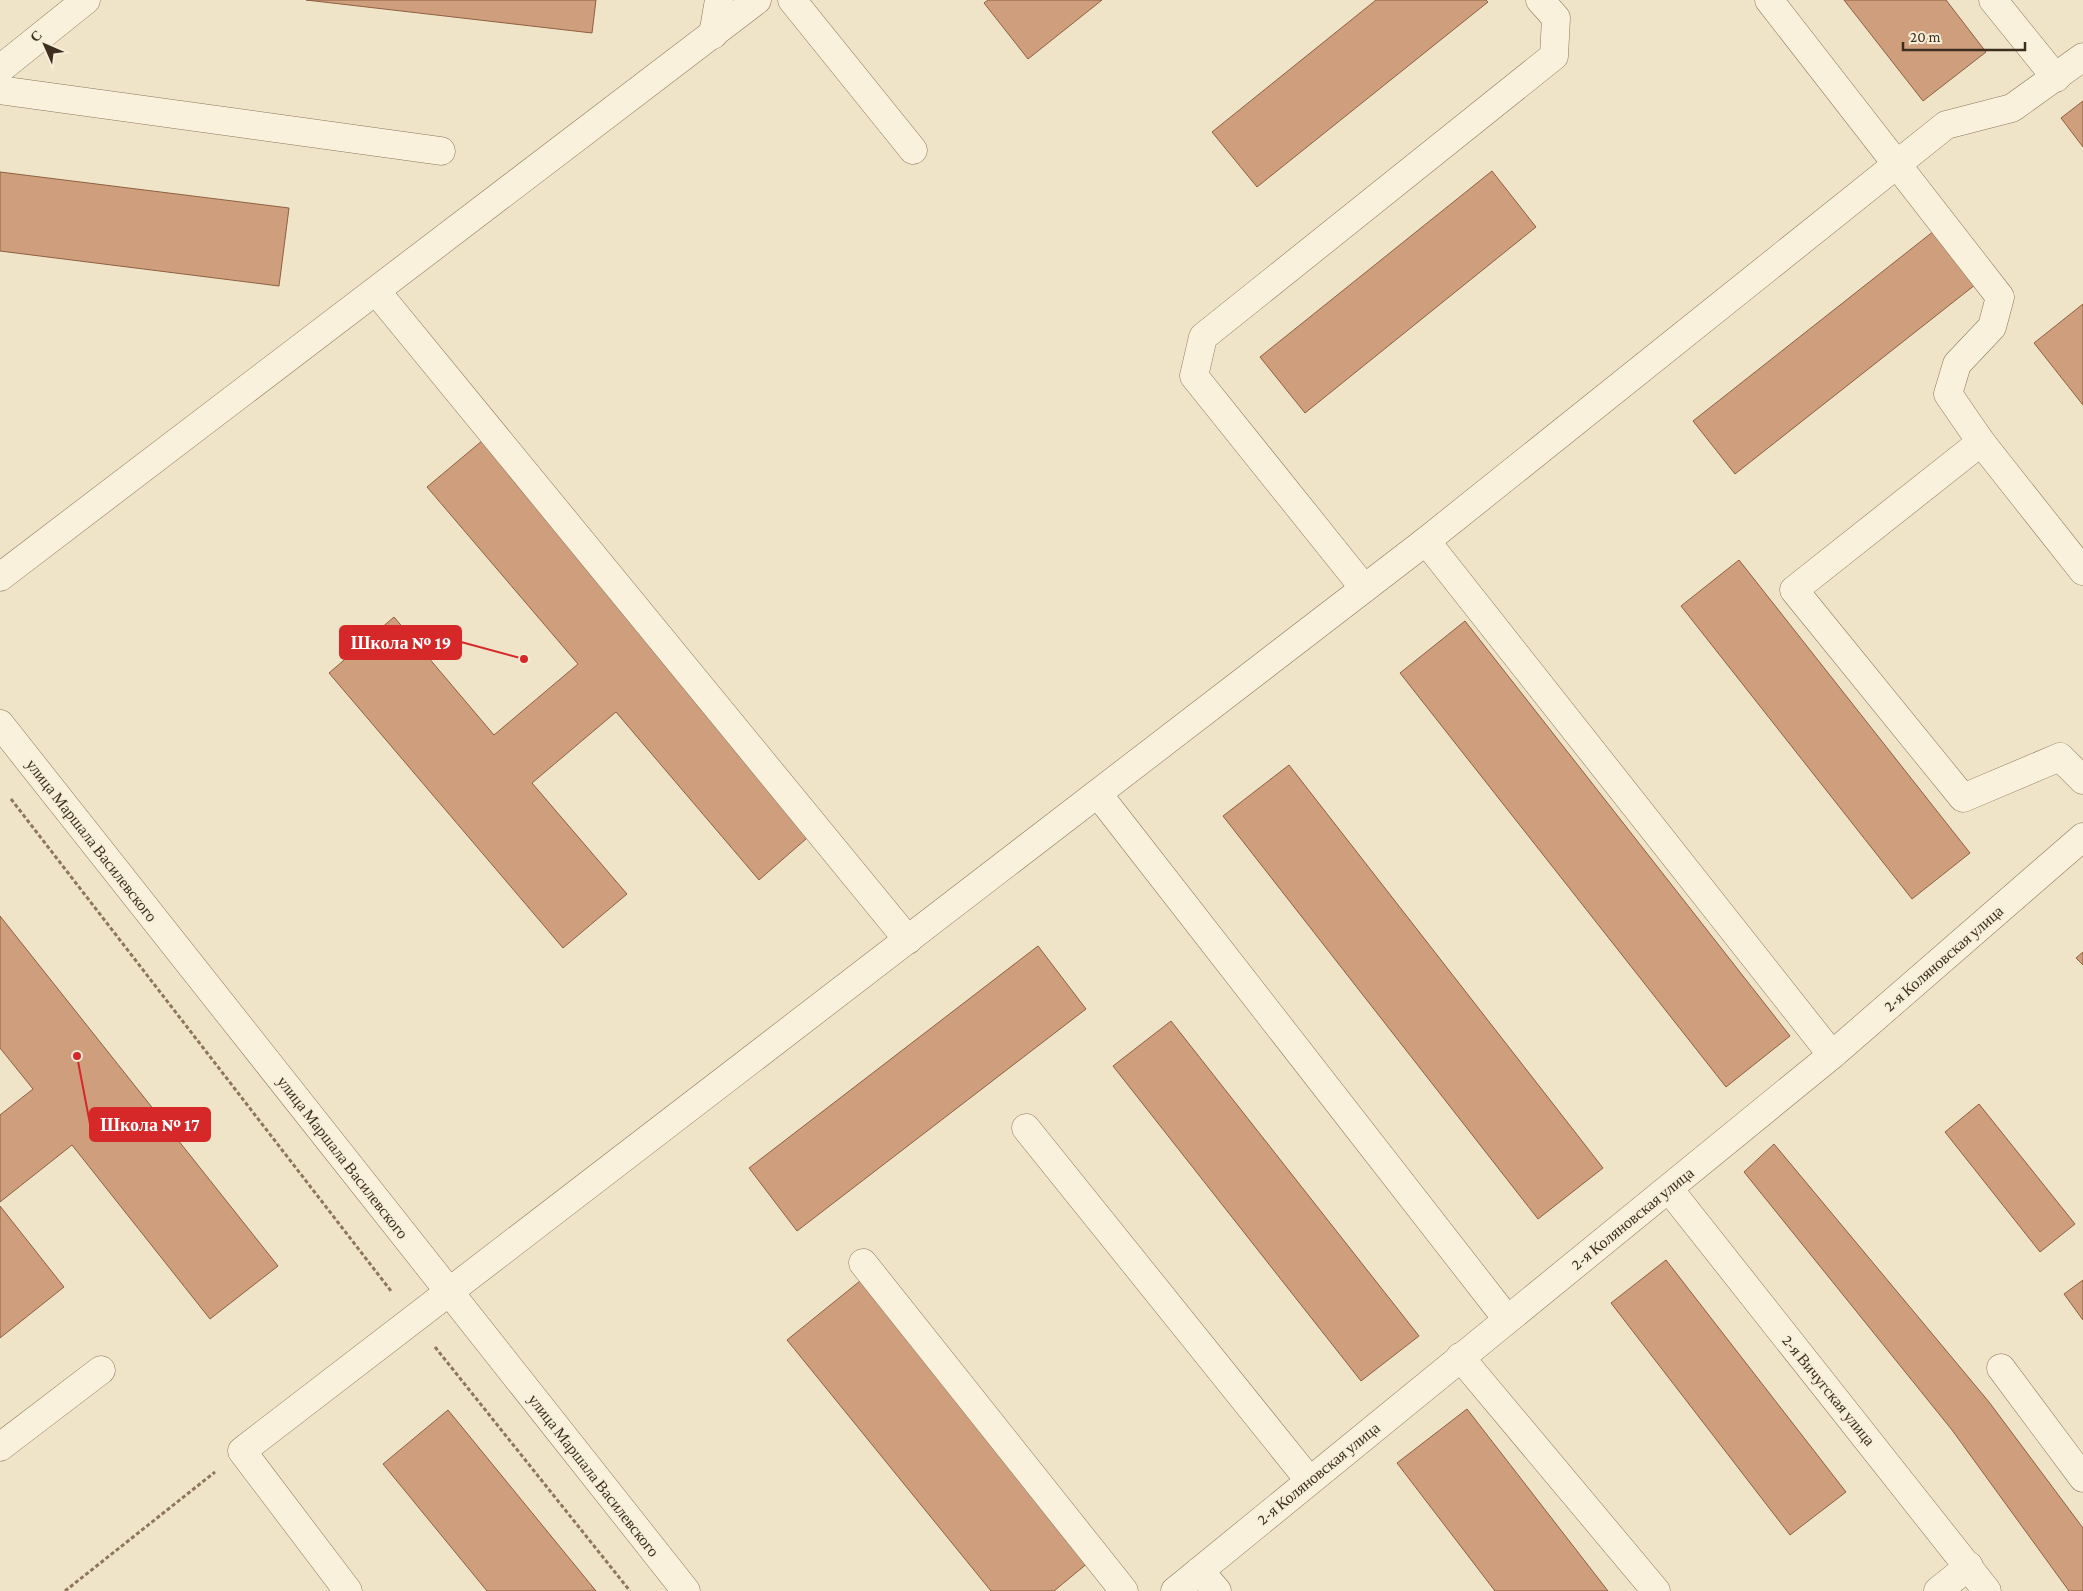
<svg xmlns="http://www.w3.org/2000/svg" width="2083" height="1591" viewBox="0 0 2083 1591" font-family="'Crimson Pro',serif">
	<rect width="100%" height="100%" fill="#f0e4c8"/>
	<g fill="#cf9f7d" stroke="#8d5f41">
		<path d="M 306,0 L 596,0 L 592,33 Z"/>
		<path d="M 988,0 L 1102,0 L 1028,59 L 984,3 Z"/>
		<path d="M 1376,0 L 1486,0 L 1488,2 L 1257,187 L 1212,132 Z"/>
		<path d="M 1844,0 L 1946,0 L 1986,52 L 1923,101 Z"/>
		<path d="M 2083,101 L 2083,147 L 2061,118 Z"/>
		<path d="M 1492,171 L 1536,227 L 1305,413 L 1260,357 Z"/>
		<path d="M 0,172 L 289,208 L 279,286 L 0,251 Z"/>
		<path d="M 1939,227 L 1980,281 L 1735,474 L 1693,421 Z"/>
		<path d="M 2083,304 L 2083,405 L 2034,343 Z"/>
		<path d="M 489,435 L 822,825 L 759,880 L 616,712 L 532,783 L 627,894 L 563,948 L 329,673 L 394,617 L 494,735 L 578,664 L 427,487 Z"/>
		<path d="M 1739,560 L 1970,853 L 1912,899 L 1681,606 Z"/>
		<path d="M 1465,621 L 1790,1036 L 1726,1087 L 1400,673 Z"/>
		<path d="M 1289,765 L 1603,1168 L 1538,1219 L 1223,816 Z"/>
		<path d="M 0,916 L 278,1266 L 210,1319 L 72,1145 L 0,1202 L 0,1115 L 33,1089 L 0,1048 Z"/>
		<path d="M 1038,946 L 1086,1009 L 797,1231 L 749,1168 Z"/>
		<path d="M 2083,952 L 2083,965 L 2076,958 Z"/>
		<path d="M 1171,1021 L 1419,1336 L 1361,1381 L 1113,1066 Z"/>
		<path d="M 1979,1104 L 2075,1224 L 2040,1252 L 1945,1132 Z"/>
		<path d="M 1774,1144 L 1989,1402 L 2083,1528 L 2083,1591 L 2069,1591 L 1952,1430 L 1744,1172 Z"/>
		<path d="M 0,1206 L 64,1287 L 0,1338 Z"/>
		<path d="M 1666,1260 L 1846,1492 L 1790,1535 L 1611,1303 Z"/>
		<path d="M 2083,1280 L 2083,1320 L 2064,1294 Z"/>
		<path d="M 860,1281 L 1089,1562 L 1054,1591 L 991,1591 L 787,1340 Z"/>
		<path d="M 1467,1409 L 1608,1591 L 1495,1591 L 1397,1463 Z"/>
		<path d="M 448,1410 L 596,1591 L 487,1591 L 383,1464 Z"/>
	</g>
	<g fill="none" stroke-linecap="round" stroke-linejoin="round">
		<g stroke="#8d765c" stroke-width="29">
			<g id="minor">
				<path d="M 792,0 L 913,150"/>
				<path d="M 1769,0 L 2000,297 L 1992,327 L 1957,364 L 1948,394 L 1981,442"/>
				<path d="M 1993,0 L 2056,78"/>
				<path d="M 713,35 L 719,0"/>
				<path d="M 0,69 L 86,0"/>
				<path d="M 0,90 L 441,151"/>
				<path d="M 376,291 L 908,940"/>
				<path d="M 1426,541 L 1832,1055"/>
				<path d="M 2083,571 L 1981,442 L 1794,590 L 1963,798 L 2060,757 L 2083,780"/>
				<path d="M 0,577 L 757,0"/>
				<path d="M 1364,588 L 1194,376 L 1203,337 L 1554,56 L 1556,18 L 1540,0"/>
				<path d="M 0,724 L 686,1591"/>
				<path d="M 1098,794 L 1507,1319"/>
				<path d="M 1026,1128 L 1309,1480"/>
				<path d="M 1669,1189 L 1987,1591"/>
				<path d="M 863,1263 L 1124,1591"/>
				<path d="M 1460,1357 L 1656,1591"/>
				<path d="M 2001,1368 L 2083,1478"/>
				<path d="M 0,1447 L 101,1370"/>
				<path d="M 1200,1571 L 1217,1591"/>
				<path d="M 348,1591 L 242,1451 L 1426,541 L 1946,125 L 2012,108 L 2083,57"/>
				<path d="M 1175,1591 L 1832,1055 L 2083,837"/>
				<path d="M 1938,1591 L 1969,1566"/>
			</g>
		</g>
		<g stroke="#8d765c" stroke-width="3" stroke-dasharray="4 2.5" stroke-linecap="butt">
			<path d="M 11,799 L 391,1291"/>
			<path d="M 435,1347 L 630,1591"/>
			<path d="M 65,1591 L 215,1472"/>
		</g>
		<use href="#minor" stroke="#faf1dc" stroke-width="28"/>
	</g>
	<g text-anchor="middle" stroke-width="4" stroke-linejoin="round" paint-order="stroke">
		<g font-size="16" fill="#3d2e20" stroke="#f7eed8">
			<text transform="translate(92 840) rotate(52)" y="6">улица Маршала Василевского</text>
			<text transform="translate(1943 958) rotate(-41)" y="6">2-я Коляновская улица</text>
			<text transform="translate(343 1157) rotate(52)" y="6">улица Маршала Василевского</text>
			<text transform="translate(1632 1218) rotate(-39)" y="6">2-я Коляновская улица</text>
			<text transform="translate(1829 1390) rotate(51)" y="6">2-я Вичугская улица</text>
			<text transform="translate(1318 1473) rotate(-39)" y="6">2-я Коляновская улица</text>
			<text transform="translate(594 1475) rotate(52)" y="6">улица Маршала Василевского</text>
		</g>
	</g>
	<path fill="none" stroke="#d62828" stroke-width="2" d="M524 659L461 642M77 1056L90 1124"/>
	<g fill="#d62828" stroke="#f7eed8" stroke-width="2">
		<circle cx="524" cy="659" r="5"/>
		<circle cx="77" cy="1056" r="5"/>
	</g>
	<g fill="#d62828" stroke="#d62828" stroke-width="2">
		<rect x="340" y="626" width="121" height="33" rx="5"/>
		<rect x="90" y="1108" width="120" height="33" rx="5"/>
	</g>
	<g font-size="18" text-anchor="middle" font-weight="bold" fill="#fff">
		<text x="401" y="649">Школа № 19</text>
		<text x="150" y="1131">Школа № 17</text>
	</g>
	<g transform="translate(45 45) rotate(315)" stroke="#f7eed8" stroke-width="4" paint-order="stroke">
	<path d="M0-4L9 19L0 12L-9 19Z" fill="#3d2e20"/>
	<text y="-8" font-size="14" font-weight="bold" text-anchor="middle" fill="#3d2e20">С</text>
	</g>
	<path d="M1903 42v8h122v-8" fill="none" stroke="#3d2e20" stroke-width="2.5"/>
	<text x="1910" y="42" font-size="15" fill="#3d2e20" stroke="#f7eed8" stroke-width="4" paint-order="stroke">20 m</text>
</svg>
